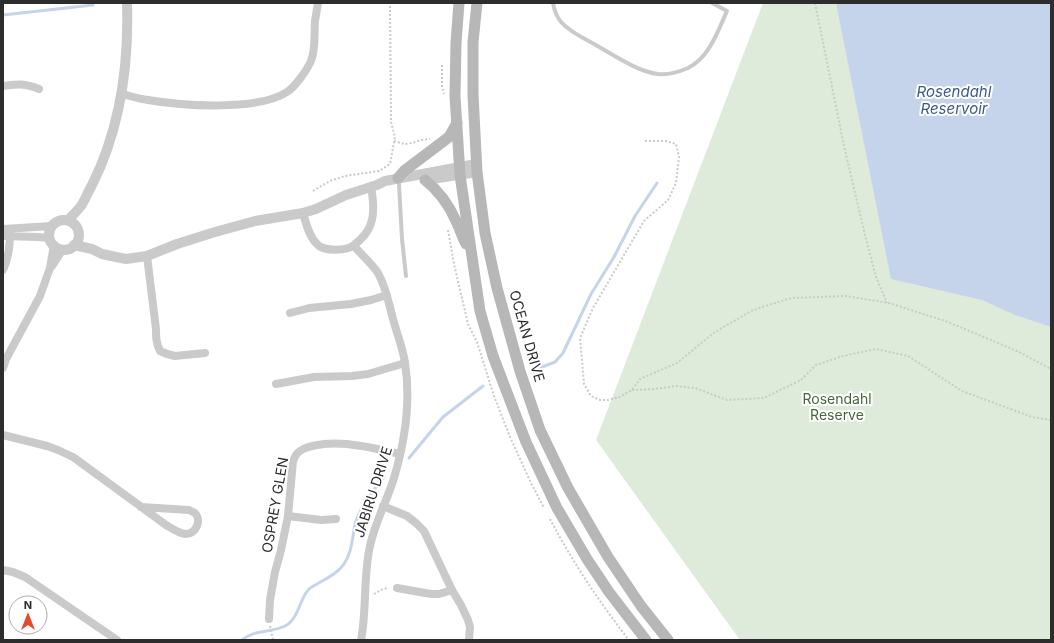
<svg xmlns="http://www.w3.org/2000/svg" width="1054" height="643" viewBox="0 0 1054 643" font-family="Inter,sans-serif">
	<rect width="100%" height="100%" fill="#fff"/>
	<path fill="#dfebda" d="M 763,3 L 1051,3 L 1051,640 L 740,640 L 596,440 Z"/>
	<path fill="#c6d4eb" d="M 836,3 L 1051,3 L 1051,327 L 1015,315 L 982,300 L 891,279 Z"/>
	<g fill="none" stroke-linecap="round" stroke-linejoin="round">
		<g stroke="#c6d4eb" stroke-width="3">
			<path d="M 3,15 L 93,5"/>
			<path d="M 537,369 L 555,362 L 563,353 L 591,294 L 614,257 L 635,216 L 657,183"/>
			<path d="M 409,458 L 443,417 L 483,386"/>
			<path d="M 242,640 C 255,629 271,633 285,626 C 299,619 299,599 309,589 C 311,587 315,585 317,584 C 327,578 337,574 344,564 C 353,551 352,535 356,521 C 361,507 374,489 384,477"/>
		</g>
		<g stroke="#cacaca" stroke-width="2" stroke-dasharray="2 2" stroke-linecap="butt">
			<path d="M 815,3 L 844,146 L 865,235 L 876,277 L 887,303"/>
			<path d="M 442,65 L 442,86 L 444,94"/>
			<path d="M 394,141 C 397,142 401,143 404,144 C 412,144 421,139 430,139"/>
			<path d="M 645,141 L 666,141 L 676,144 L 679,157 L 676,183 L 668,200 L 644,221 L 593,308 L 580,338 L 584,384 L 591,396 L 600,400 L 608,400 L 620,397 L 632,390 L 640,379 L 677,363 L 715,332 L 753,310 L 791,298 L 846,296 L 889,303 L 948,322 L 1017,351 L 1051,369"/>
			<path d="M 313,191 L 330,181 L 345,176 L 379,171 L 390,164 L 395,137 L 391,122 L 390,3"/>
			<path d="M 448,230 L 454,264 L 468,324 L 477,342 L 494,396 L 510,437 L 531,483 L 544,508"/>
			<path d="M 632,390 L 655,389 L 676,386 L 695,388 L 727,400 L 764,398 L 801,380 L 816,365 L 843,356 L 876,349 L 908,356 L 962,391 L 1032,417 L 1051,420"/>
			<path d="M 550,519 C 572,561 599,602 629,640"/>
			<path d="M 374,594 L 383,589 L 388,588"/>
			<path d="M 270,626 L 273,640"/>
		</g>
		<g stroke="#cacaca" stroke-width="4">
			<path d="M 553,3 C 554,9 557,17 561,22 C 570,32 583,38 594,44 C 612,54 638,72 658,74 C 668,75 679,72 688,68 C 709,58 718,31 727,11 L 712,3"/>
			<path d="M 399,184 L 402,239 L 406,276"/>
		</g>
		<g stroke="#cacaca" stroke-width="8">
			<path d="M 3,86 C 18,84 24,83 39,89"/>
			<path d="M 122,94 C 130,96 139,99 148,100 C 183,106 258,111 287,92 C 295,87 307,70 311,61 C 316,48 314,34 315,21 C 316,15 317,9 318,3"/>
			<path d="M 303,213 C 306,223 309,237 317,244 C 324,252 347,251 354,245 C 361,240 369,231 371,223 C 375,212 373,198 371,187"/>
			<path d="M 3,229 L 52,226"/>
			<path d="M 3,236 L 38,237 L 49,238"/>
			<path d="M 354,246 C 361,254 372,264 378,273 C 386,287 389,304 393,319 C 397,334 403,348 405,363 C 411,401 405,441 394,478 C 387,501 375,522 370,546 C 363,577 367,609 361,640"/>
			<path d="M 147,256 L 156,329 C 156,337 156,343 160,351 L 167,354 L 175,356 L 205,353"/>
			<path d="M 52,266 L 63,249"/>
			<path d="M 3,270 C 9,258 10,245 10,232"/>
			<path d="M 290,313 L 309,308 L 351,304 L 371,300 L 387,295"/>
			<path d="M 3,368 L 6,359 L 40,296 L 50,268 L 54,245"/>
			<path d="M 276,384 L 314,377 L 352,376 L 368,374 L 405,363"/>
			<path d="M 3,435 L 47,446 L 58,450 L 73,457 L 166,525 C 171,528 179,534 186,534 C 196,534 202,520 195,513 C 193,512 191,511 189,510 L 141,507"/>
			<path d="M 383,506 L 407,516 L 416,523 L 424,531 L 452,590 L 461,605 L 468,620 L 470,627 L 469,640"/>
			<path d="M 288,516 L 321,520 L 336,519"/>
			<path d="M 3,570 L 13,572 L 25,577 L 117,640"/>
			<path d="M 397,588 L 431,594 L 439,594 L 452,590"/>
			<path d="M 269,619 L 270,600 L 275,572 L 281,550 L 288,516 L 293,461 C 295,457 296,453 300,451 C 306,446 316,445 324,444 C 350,442 374,448 400,454"/>
		</g>
		<g stroke="#cacaca" stroke-width="10">
			<path d="M 432,179 L 477,172"/>
			<path d="M 68,220 C 72,216 77,211 81,206 C 85,200 88,192 92,185 C 120,129 129,65 127,3"/>
			<circle cx="64" cy="235" r="15"/>
			<path d="M 74,245 L 92,249 L 102,254 L 116,257 L 126,259 L 147,256 L 177,244 L 215,232 L 255,221 L 303,213 L 316,209 L 346,195 L 377,185 L 385,181 L 476,164"/>
		</g>
		<g stroke="#b7b7b7" stroke-width="11">
			<path d="M 459,3 L 456,43 L 455,96 L 460,175 L 480,311 L 493,356 L 526,442 L 557,508 L 587,559 L 609,592 L 646,640"/>
			<path d="M 477,3 L 473,42 L 473,95 L 477,172 L 485,233 L 497,288 L 520,371 L 540,430 L 568,488 L 608,557 L 641,606 L 668,640"/>
			<path d="M 398,178 L 404,171 L 449,137 L 457,123"/>
			<path d="M 425,180 C 439,191 449,205 456,221 C 460,229 462,237 466,244"/>
		</g>
	</g>
	<g text-anchor="middle" stroke-width="4" stroke-linejoin="round" paint-order="stroke">
		<g font-size="14" fill="#2d2d2d" stroke="#fff">
			<text transform="translate(527 336) rotate(74)" y="5">OCEAN DRIVE</text>
			<text transform="translate(373 492) rotate(-72)" y="5">JABIRU DRIVE</text>
			<text transform="translate(275 505) rotate(-80)" y="5">OSPREY GLEN</text>
		</g>
		<g font-size="14" fill="#45683a" stroke="#fff">
			<text x="837" y="404">Rosendahl<tspan x="837" dy="16">Reserve</tspan></text>
		</g>
		<g font-size="15" font-style="italic" fill="#3b5b8f" stroke="#fff">
			<text x="954" y="97">Rosendahl<tspan x="954" dy="17">Reservoir</tspan></text>
		</g>
	</g>
	<rect width="1054" height="643" fill="none" stroke="#2d2d2d" stroke-width="8"/>
	<g transform="translate(28 615)"><circle r="19" fill="#ffffff" stroke="#ababab"/>
	<path d="M0-3L7 15L0 10L-7 15Z" fill="#e64a2d"/>
	<text y="-6" font-size="11" font-weight="bold" text-anchor="middle" fill="#2d2d2d">N</text>
	</g>
</svg>
